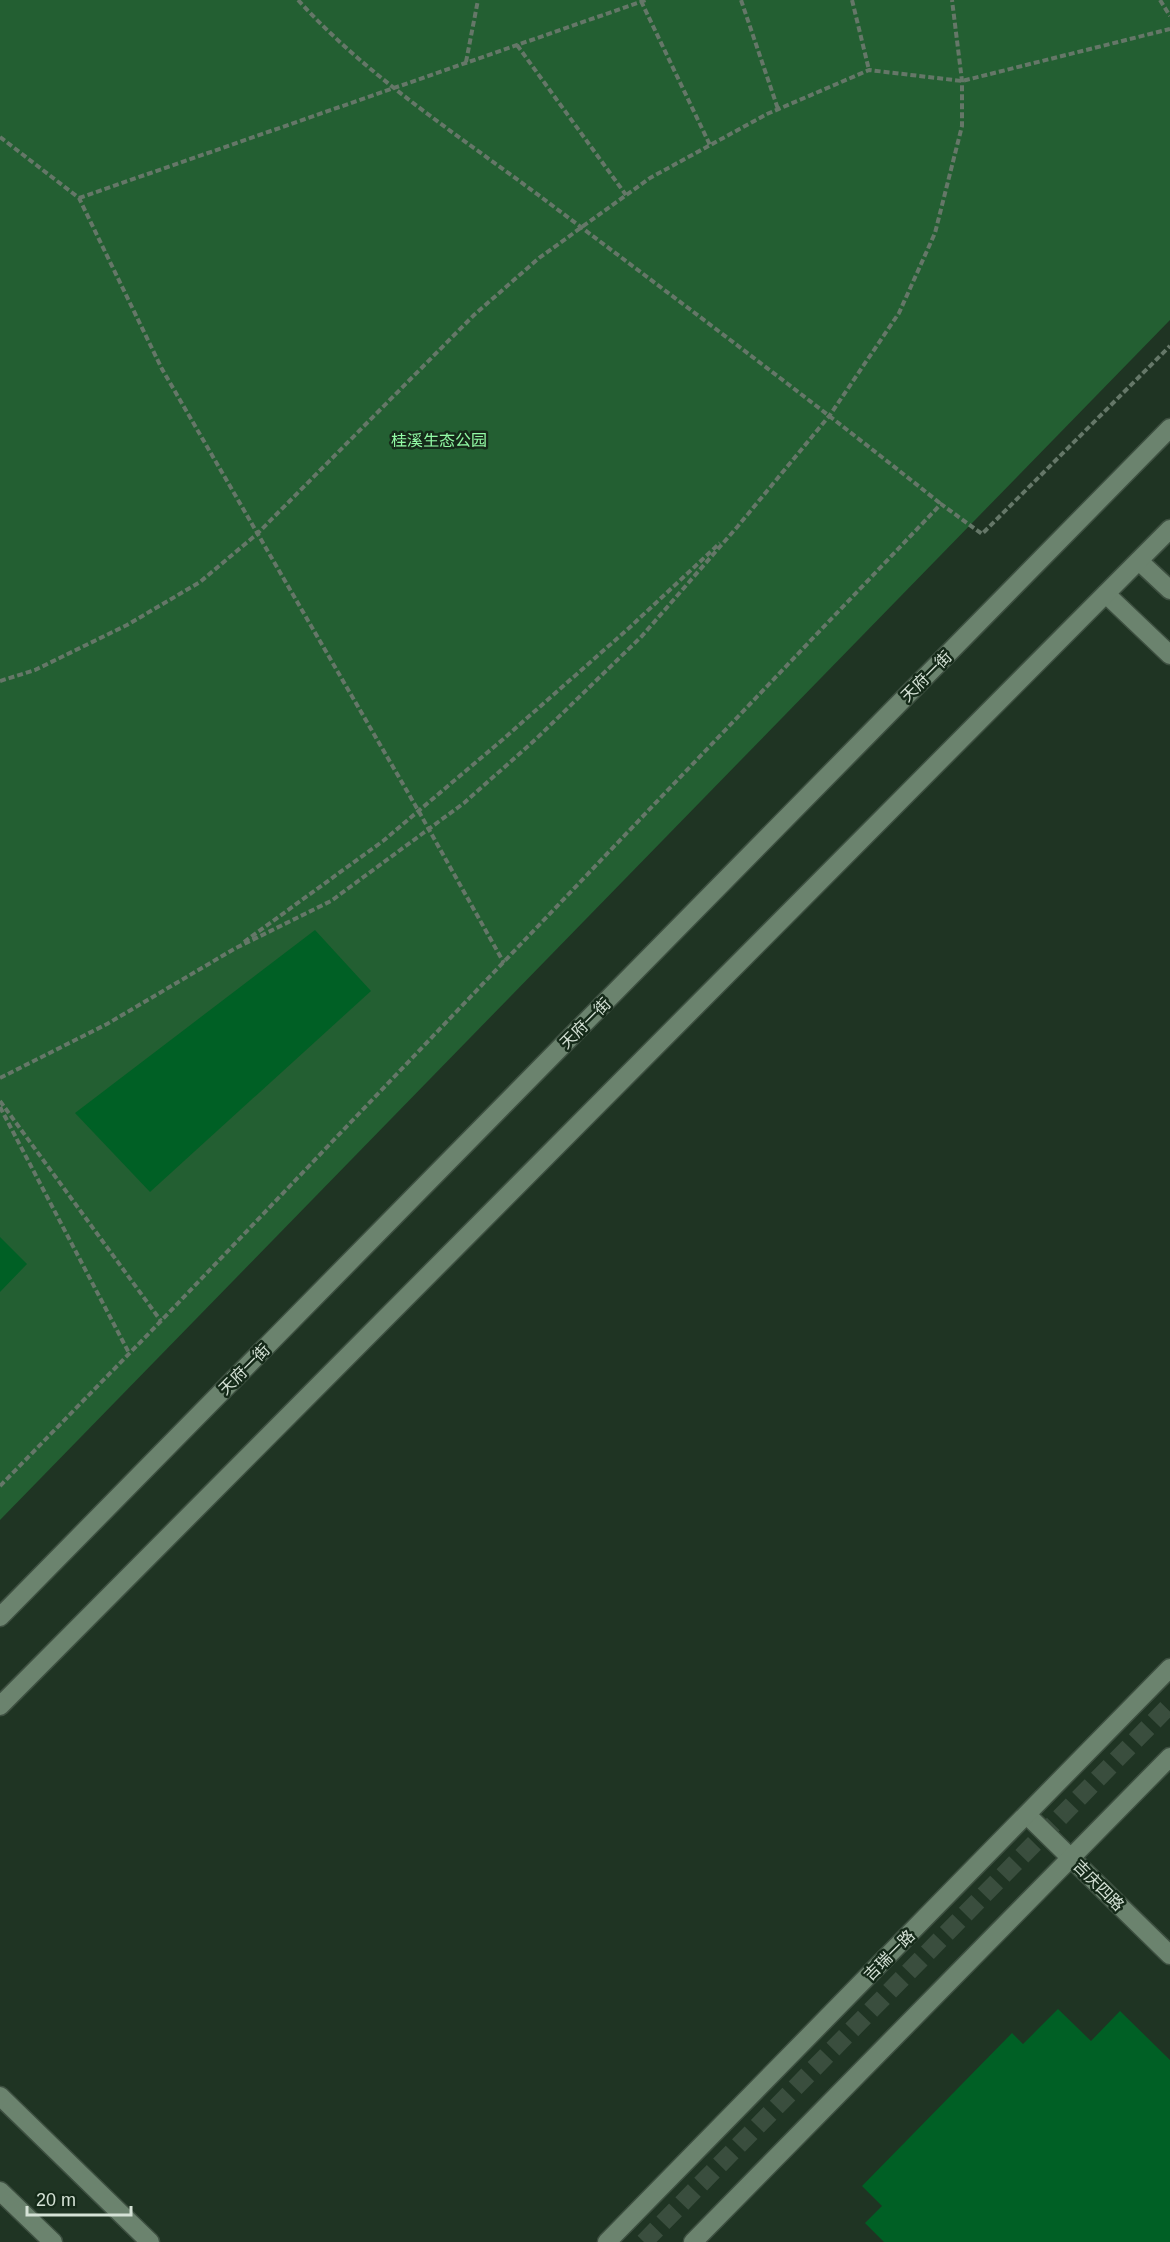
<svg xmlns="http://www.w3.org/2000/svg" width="1170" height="2242" viewBox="0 0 1170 2242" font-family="Helvetica,'Noto Sans SC',sans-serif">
	<rect width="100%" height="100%" fill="#1f3423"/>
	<path fill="#235f32" d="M 0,0 L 1170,0 L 1170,320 L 0,1520 Z"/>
	<g fill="#006025">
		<path d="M 315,930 L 371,991 L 150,1192 L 75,1113 Z"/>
		<path d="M 0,1237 L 27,1264 L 0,1292 Z"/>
		<path d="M 1058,2009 L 1091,2041 L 1120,2011 L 1170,2060 L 1170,2242 L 884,2242 L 865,2223 L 882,2206 L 862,2186 L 1012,2033 L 1023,2044 Z"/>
	</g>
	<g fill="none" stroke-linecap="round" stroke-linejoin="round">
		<path stroke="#3a4e3e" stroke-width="18" stroke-dasharray="18 9" stroke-linecap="butt" d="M 644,2242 L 1170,1705"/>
		<g stroke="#3d4f40" stroke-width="21">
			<g id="street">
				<path d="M 0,2096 L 150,2242"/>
				<path d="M 0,2191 L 53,2242"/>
			</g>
		</g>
		<g stroke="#3d4f40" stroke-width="21">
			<g id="secondary">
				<path d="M 1139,561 L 1170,590"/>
				<path d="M 1106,594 L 1170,655"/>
				<path d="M 0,1617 L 1170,428"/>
				<path d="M 0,1706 L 1170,529"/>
				<path d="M 1027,1815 L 1170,1955"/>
				<path d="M 607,2242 L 1170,1668"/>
				<path d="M 693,2242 L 1170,1757"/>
			</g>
		</g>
		<g stroke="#657768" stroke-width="4" stroke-dasharray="6 3" stroke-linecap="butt">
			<path d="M 298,0 C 368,77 458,135 541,197 C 675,298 810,399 941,504"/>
			<path d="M 741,0 L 778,109"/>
			<path d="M 852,0 L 869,70"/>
			<path d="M 1160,0 L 1170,16"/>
			<path d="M 641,1 L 710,145"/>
			<path d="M 517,45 L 626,195"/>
			<path d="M 466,62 L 478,0"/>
			<path d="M 0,137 L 79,198 L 162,369 L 418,810 L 504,963"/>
			<path d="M 79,198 L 646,0"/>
			<path d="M 0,681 L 35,670 L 127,625 L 200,582 L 257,534 L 474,315 L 539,258 L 650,178 L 767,114 L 869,70 L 962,81 L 1170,29"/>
			<path d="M 244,942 L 383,841 L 501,741 L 629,628 L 720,543"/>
			<path d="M 0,1078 L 107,1024 L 234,949 L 331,901 L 464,803 L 536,739 L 642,636 L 738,526 L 830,415 L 899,313 L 935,233 L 962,126 L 962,81 L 952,0"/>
			<path d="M 0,1101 L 161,1321"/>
			<path d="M 0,1107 L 129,1353"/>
			<path d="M 0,1486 L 161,1321 L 941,504 L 982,534 L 1170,346"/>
		</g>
		<use href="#street" stroke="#6b836e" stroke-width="18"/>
		<use href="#secondary" stroke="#6b836e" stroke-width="18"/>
	</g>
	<g text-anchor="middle" stroke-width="5" stroke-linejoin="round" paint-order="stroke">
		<g font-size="16" fill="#92faa5" stroke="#152a19">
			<text x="439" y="446">桂溪生态公园</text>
		</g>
		<g font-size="16" fill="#d5e2d6" stroke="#152a19">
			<text transform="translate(926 676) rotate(-45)" y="6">天府一街</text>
			<text transform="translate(585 1023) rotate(-45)" y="6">天府一街</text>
			<text transform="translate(244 1369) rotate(-45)" y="6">天府一街</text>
			<text transform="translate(1099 1885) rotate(45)" y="6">吉庆四路</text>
			<text transform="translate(889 1955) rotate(-45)" y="6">吉瑞一路</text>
		</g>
	</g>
	<path d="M27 2206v9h104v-9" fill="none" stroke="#d5e2d6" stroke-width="3"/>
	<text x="36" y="2206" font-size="18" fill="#d5e2d6" stroke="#152a19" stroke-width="4.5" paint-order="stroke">20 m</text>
</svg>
